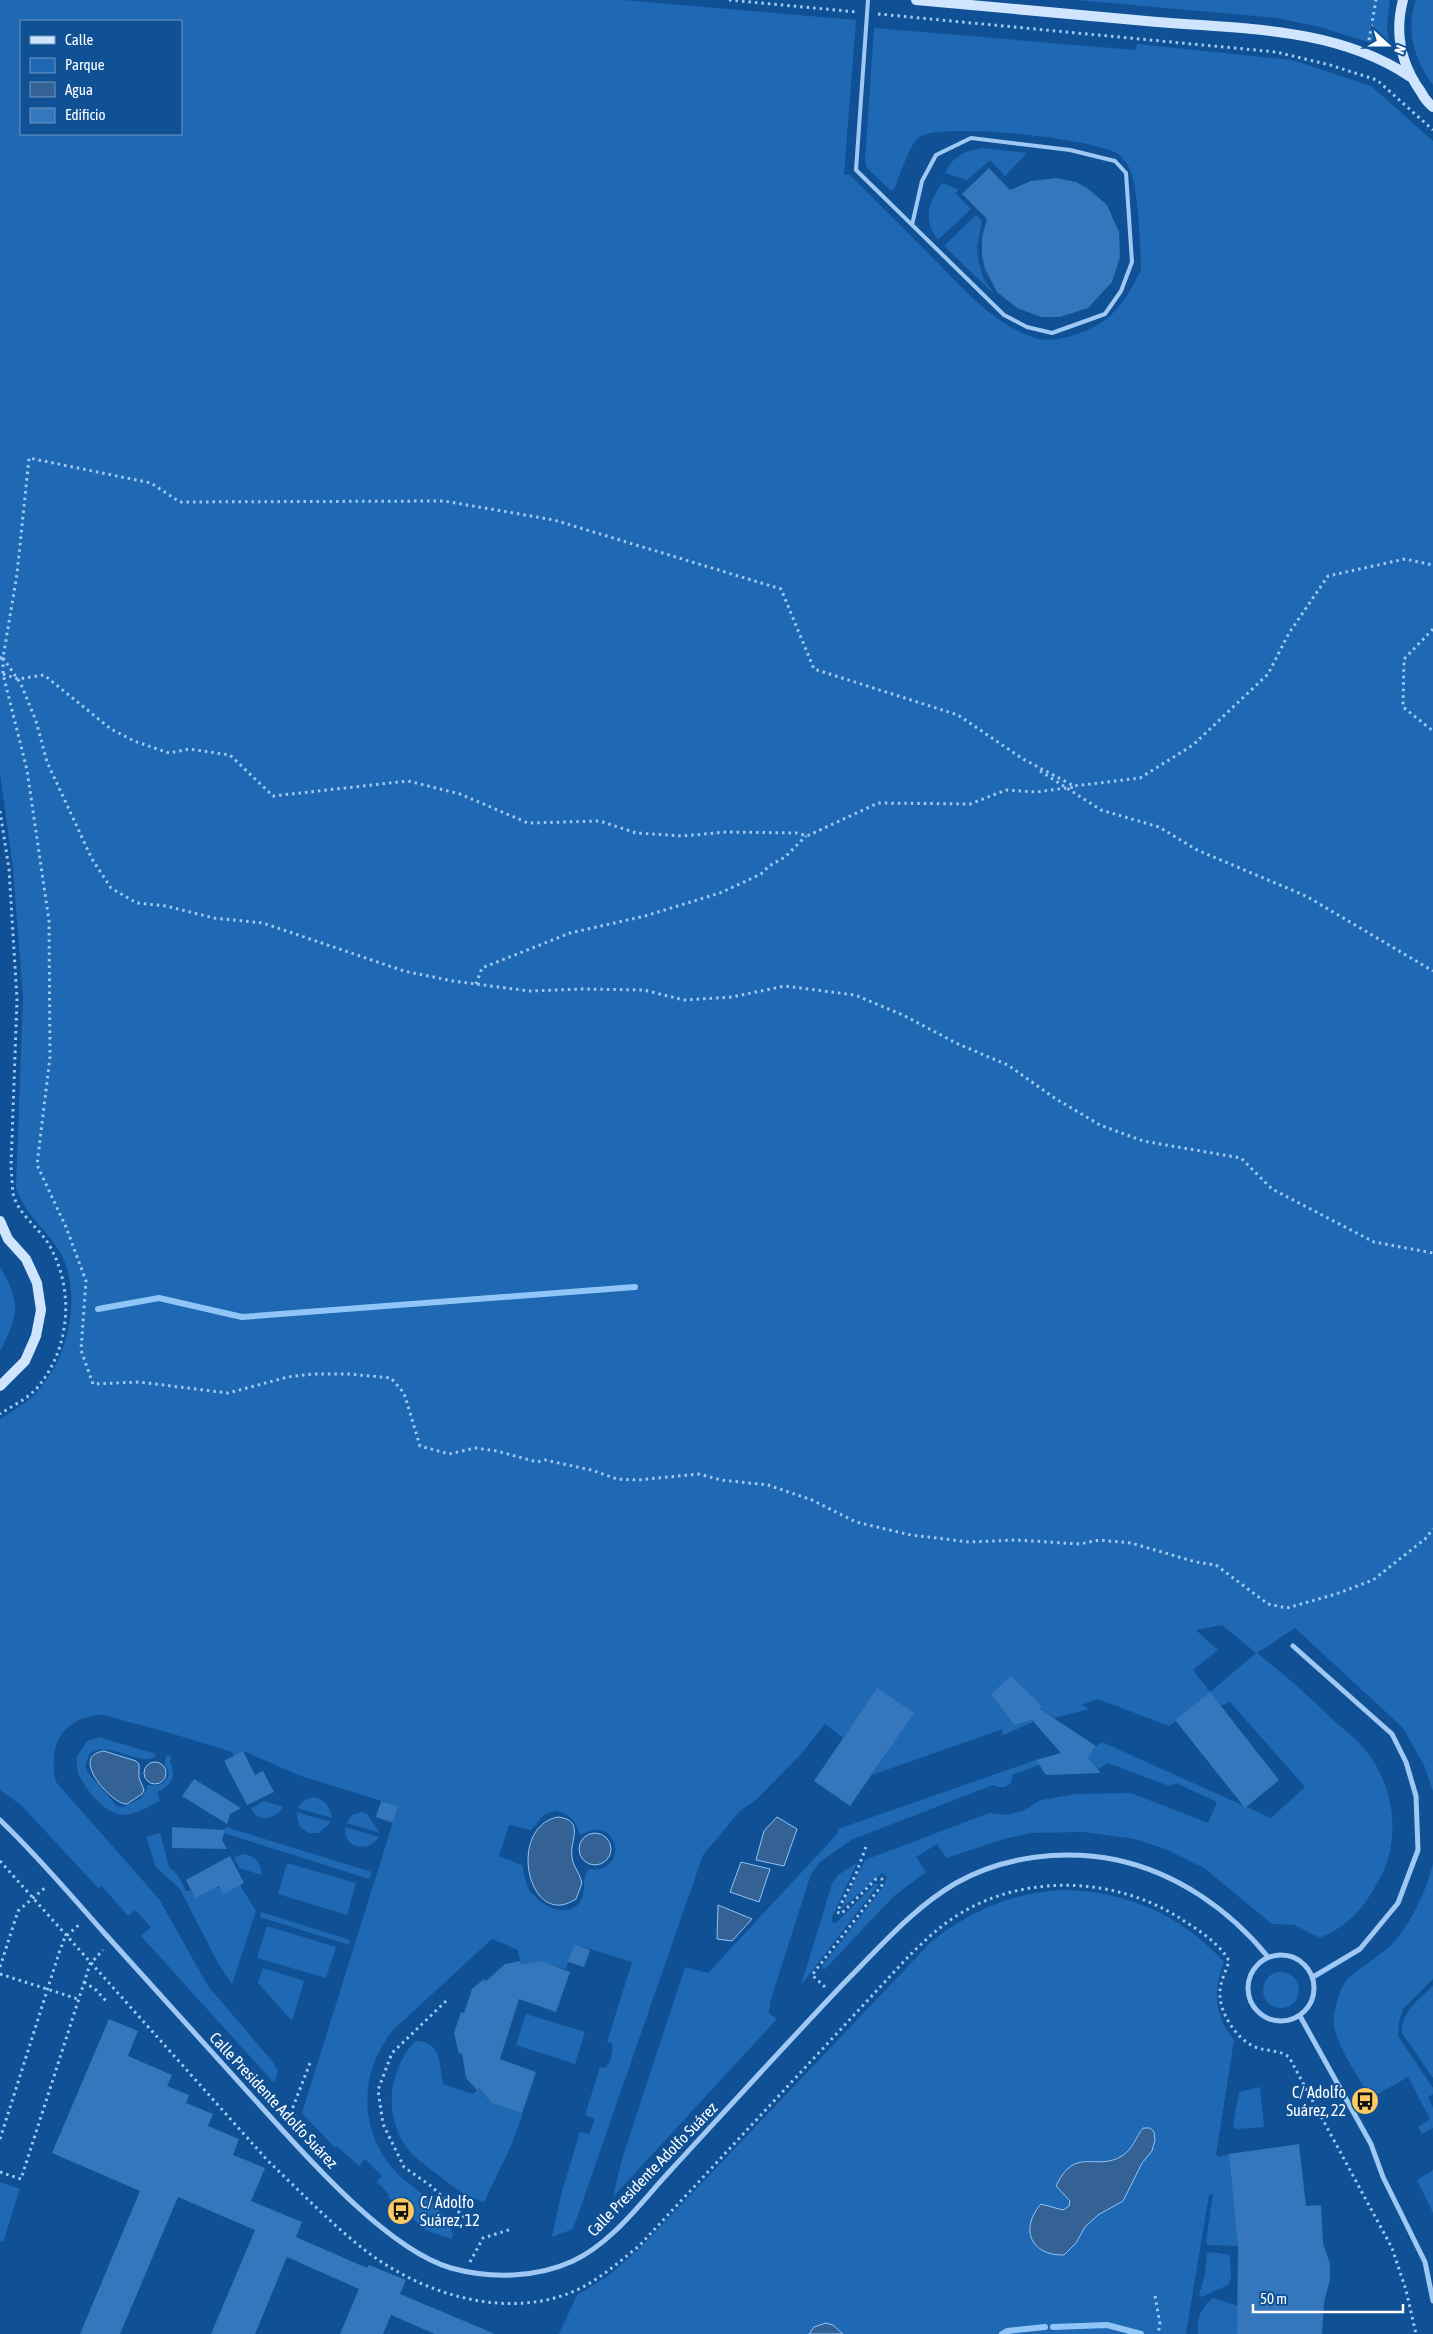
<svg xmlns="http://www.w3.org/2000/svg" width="1433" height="2334" viewBox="0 0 1433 2334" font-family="'Asap Condensed',sans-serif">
	<rect width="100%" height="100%" fill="#105095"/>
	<g fill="#1f68b3" fill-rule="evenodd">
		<path d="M 0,0 L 623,0 L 856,20 L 844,175 L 850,175 C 878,203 906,231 934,259 C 963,288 994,325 1035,338 C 1056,345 1097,330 1112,314 C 1125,301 1134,285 1141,269 C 1140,247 1139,180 1127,164 C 1125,161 1122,157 1120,155 C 1096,138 948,123 921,136 C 910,141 899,178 894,190 L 890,190 L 867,168 L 865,160 L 874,28 L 1136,50 L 1137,44 L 1292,60 L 1371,86 L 1433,141 L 1433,1791 L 1424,1765 L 1403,1728 L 1295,1628 L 1257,1653 C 1282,1673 1308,1695 1331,1718 C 1340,1727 1351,1734 1360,1744 C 1393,1778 1403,1836 1380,1878 C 1364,1908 1351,1924 1320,1938 L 1294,1925 L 1272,1924 L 1204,1868 L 1165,1849 L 1135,1839 L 1084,1832 L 1031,1833 L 1004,1839 L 946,1858 L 937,1844 L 916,1857 L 926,1872 L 894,1896 L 824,1970 L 822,1966 L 884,1886 L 887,1877 L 882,1873 L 840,1910 L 865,1860 L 989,1813 L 1004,1815 L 1023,1811 L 1041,1800 L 1077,1794 L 1131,1793 L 1208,1823 L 1217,1802 L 1176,1783 L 1169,1786 L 1108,1763 L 1098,1769 L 1088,1758 L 1096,1746 L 1102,1742 L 1271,1818 L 1305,1787 L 1230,1702 C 1212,1711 1184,1712 1169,1726 L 1098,1699 L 1081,1705 L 1089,1709 L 1054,1718 L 1040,1709 L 1042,1706 L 1011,1677 L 992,1694 L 1014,1725 L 1032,1720 L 1033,1722 L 1001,1736 L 1003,1729 L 872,1775 L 913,1713 L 877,1689 L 843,1738 L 825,1724 L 801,1754 L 756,1800 L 740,1811 L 703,1855 L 573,2229 L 552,2237 L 561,2195 L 580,2132 L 589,2134 L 595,2119 L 585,2115 L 600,2067 L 605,2068 C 610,2064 614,2051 612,2044 L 607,2042 L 632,1962 L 574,1944 L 566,1969 L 550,1964 L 521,1965 L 518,1950 L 492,1939 L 394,2029 C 357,2073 358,2135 400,2176 C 419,2193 447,2209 453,2235 L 451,2239 L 426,2230 L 388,2197 L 389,2194 L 377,2182 L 382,2176 L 365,2159 L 359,2166 L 337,2146 L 335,2148 L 302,2113 L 398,1806 L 301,1776 L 243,1751 L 234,1756 L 232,1752 C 196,1741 160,1729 124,1721 C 116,1719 106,1714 98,1715 C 60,1720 48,1747 56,1782 L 159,1899 L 208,1986 L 272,2061 L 278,2071 L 274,2083 L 141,1936 L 151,1927 L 135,1910 L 128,1916 L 102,1886 L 98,1888 L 22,1806 L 0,1790 L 0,1419 C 12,1411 27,1403 37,1392 C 67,1359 81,1303 64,1260 C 53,1234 25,1217 16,1188 L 23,998 L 13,869 L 0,772 ZM 21,21 L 181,21 L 181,134 L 21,134 ZM 1222,1625 L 1256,1653 L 1210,1692 L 1193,1670 L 1218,1650 L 1196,1630 ZM 556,1811 C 571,1815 575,1820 580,1835 C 621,1812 629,1875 589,1869 C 581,1877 587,1892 580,1902 C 565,1921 537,1903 528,1888 C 525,1881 524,1872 522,1865 L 499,1856 L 509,1825 L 531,1830 L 545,1814 Z"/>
		<path d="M 1076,0 L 1390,0 L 1387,27 L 1390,49 L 1320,27 L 1277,18 Z"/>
		<path d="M 1416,0 L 1433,0 L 1433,85 C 1415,62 1405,29 1416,0 Z"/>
		<path d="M 982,148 L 1027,153 L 1005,176 L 990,160 L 967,180 L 945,173 C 953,156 965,151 982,148 Z"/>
		<path d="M 942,183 L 959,190 L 955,193 L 971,209 L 938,240 C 923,220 928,203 942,183 Z"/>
		<path d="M 976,215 L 982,221 L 977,247 L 978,259 L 984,279 L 995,295 L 944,246 Z"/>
		<path d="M 0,1267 C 21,1302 19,1315 0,1351 Z"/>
		<path d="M 99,1737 L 156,1754 L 154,1758 C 132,1764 112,1741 90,1753 L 85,1766 L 88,1773 L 117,1806 L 123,1807 L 140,1799 L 147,1790 L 147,1785 C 158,1787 166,1784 169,1773 L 164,1763 L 167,1755 L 171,1756 L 170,1762 C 177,1776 171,1786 157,1792 L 160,1801 C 149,1806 135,1815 123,1815 C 105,1814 85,1789 78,1773 C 77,1769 77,1762 76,1758 L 87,1741 Z"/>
		<path d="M 1036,1760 L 1039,1765 L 1012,1775 L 1012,1782 C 1005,1789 1002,1788 993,1785 L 851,1840 L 820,1862 L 811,1874 L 771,1999 L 769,2013 L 777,2019 L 613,2197 L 622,2159 L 685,1967 L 708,1973 L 838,1833 L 838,1829 Z"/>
		<path d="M 314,1797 C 326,1801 330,1806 332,1818 L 297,1808 L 304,1800 Z"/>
		<path d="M 264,1801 L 283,1807 C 276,1819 257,1824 251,1808 Z"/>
		<path d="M 296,1812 L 331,1822 L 319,1833 L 309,1833 L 300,1827 Z"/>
		<path d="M 362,1812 L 367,1814 L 380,1833 L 346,1823 L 352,1815 Z"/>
		<path d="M 226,1827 L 372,1872 L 369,1879 L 224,1833 Z"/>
		<path d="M 345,1827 L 379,1837 C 368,1854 343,1848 345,1827 Z"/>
		<path d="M 160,1833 L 169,1867 L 177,1874 L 186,1891 L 240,1885 L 256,1911 L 232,1984 L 219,1965 L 180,1889 L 156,1867 L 146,1837 Z"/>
		<path d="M 244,1854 C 256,1857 260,1862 262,1875 L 239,1868 L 234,1857 Z"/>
		<path d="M 287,1863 L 356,1883 L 347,1915 L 278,1894 Z"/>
		<path d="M 857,1863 L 832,1917 L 832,1923 L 837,1922 L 875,1884 L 879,1884 L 801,1985 L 832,1884 L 838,1875 Z"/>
		<path d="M 1433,1864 L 1433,1979 L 1403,2009 L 1399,2022 L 1398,2036 L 1433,2088 L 1433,2094 L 1428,2097 L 1433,2108 L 1433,2128 L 1422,2134 L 1418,2127 L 1430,2119 L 1408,2077 L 1371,2098 C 1360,2079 1337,2047 1334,2026 C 1333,2013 1338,1992 1346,1981 C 1352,1972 1382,1955 1393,1943 C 1412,1922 1426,1891 1433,1864 Z"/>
		<path d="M 1065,1890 C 1129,1892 1181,1915 1224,1962 C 1212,1991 1215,2016 1234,2040 L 1216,2155 L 1220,2157 L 1229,2154 L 1238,2246 L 1208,2245 L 1206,2243 L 1213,2193 L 1209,2195 L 1186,2334 L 559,2334 L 577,2295 L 607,2277 L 640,2248 L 931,1942 C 971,1910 1014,1892 1065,1890 Z"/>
		<path d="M 261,1912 L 350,1940 L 349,1945 L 260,1917 Z"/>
		<path d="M 267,1926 L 336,1947 L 326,1978 L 257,1958 Z"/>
		<path d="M 263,1968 L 304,1981 L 292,2021 L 258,1983 Z"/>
		<circle cx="1281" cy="1990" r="18"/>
		<path d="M 1433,1986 L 1433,2078 L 1402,2033 C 1401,2012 1419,1999 1433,1986 Z"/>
		<path d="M 526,2014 L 585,2032 L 575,2064 L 516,2045 Z"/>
		<path d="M 415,2041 C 442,2041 439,2064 443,2084 L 473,2094 L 479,2088 L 502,2106 L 523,2113 L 511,2146 L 484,2202 C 463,2195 455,2188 438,2175 C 427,2166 415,2159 406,2147 C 383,2113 389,2070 415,2041 Z"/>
		<path d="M 1260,2087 L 1264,2127 L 1236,2129 L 1233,2126 L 1239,2092 Z"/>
		<path d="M 1433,2170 L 1433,2213 L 1417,2180 Z"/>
		<path d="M 0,2182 L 20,2189 L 3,2242 L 0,2241 Z"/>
		<path d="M 1212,2252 L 1230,2255 L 1231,2279 L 1228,2285 L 1202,2297 L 1199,2295 L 1205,2274 L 1207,2253 Z"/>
		<path d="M 1213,2298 L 1238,2306 L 1237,2334 L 1198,2334 C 1196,2318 1201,2308 1213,2298 Z"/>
	</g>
	<g fill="#346295" stroke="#90c5f7">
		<path d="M 104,1751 L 136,1761 L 139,1764 L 139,1778 L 144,1790 L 142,1794 L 127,1804 C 114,1806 67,1756 104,1751 Z"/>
		<circle cx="155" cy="1773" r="11"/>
		<path d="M 558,1817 C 586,1820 569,1842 572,1857 C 573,1867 580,1873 582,1883 L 576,1899 C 528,1931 506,1827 558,1817 Z"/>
		<path d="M 777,1817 L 797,1829 L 784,1866 L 756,1860 L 764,1831 Z"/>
		<circle cx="595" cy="1849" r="16"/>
		<path d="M 741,1862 L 770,1869 L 759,1902 L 730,1892 Z"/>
		<path d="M 718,1905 L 752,1919 L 732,1941 L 717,1939 Z"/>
		<path d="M 1143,2128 L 1150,2128 L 1154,2132 L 1155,2140 L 1152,2151 L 1142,2163 L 1123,2201 L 1098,2215 L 1085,2227 L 1076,2243 L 1064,2255 C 1031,2256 1019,2229 1041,2204 L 1063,2210 L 1069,2206 L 1070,2201 L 1056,2186 C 1075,2145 1096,2172 1122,2156 C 1132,2150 1136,2137 1143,2128 Z"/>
		<path d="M 826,2323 L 833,2325 L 843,2334 L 809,2334 L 814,2327 Z"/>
	</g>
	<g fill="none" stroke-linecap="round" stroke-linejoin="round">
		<g stroke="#90c5f7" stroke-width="6">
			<path d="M 98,1309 L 159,1298 L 242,1317 L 635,1287"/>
			<path d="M 1053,2327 L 1107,2325 L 1141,2334"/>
			<path d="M 1002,2334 L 1007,2331 L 1045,2327"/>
		</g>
	</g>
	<g fill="#3477bc">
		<path d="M 989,168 L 1010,190 L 1031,181 L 1057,178 L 1076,182 L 1087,188 L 1107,205 L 1119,232 L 1120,257 L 1112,282 L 1088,308 L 1060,317 L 1041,317 L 1017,308 L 997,292 L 985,269 L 982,256 L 982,237 L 987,219 L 962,194 Z"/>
		<path d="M 1011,1676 L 1042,1706 L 1040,1709 L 1096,1746 L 1088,1758 L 1101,1773 L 1046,1775 L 1036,1760 L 1061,1753 L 1032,1720 L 1014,1725 L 991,1694 Z"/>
		<path d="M 877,1688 L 914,1713 L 850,1806 L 814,1781 Z"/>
		<path d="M 1210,1692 L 1279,1780 L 1245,1808 L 1175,1720 Z"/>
		<path d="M 243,1751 L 255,1775 L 263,1771 L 274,1792 L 247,1805 L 224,1761 Z"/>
		<path d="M 194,1779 L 241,1808 L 230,1814 L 227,1824 L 182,1796 Z"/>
		<path d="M 381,1801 L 398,1806 L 393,1823 L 376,1817 Z"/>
		<path d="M 172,1827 L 225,1830 L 222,1840 L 227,1849 L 172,1848 Z"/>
		<path d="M 230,1856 L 244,1883 L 223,1894 L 219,1886 L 195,1898 L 186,1880 Z"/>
		<path d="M 574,1944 L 590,1950 L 584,1967 L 568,1962 Z"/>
		<path d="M 520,1961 L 521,1965 L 542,1961 L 570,1972 L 556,2012 L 519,1999 L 500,2059 L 536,2072 L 522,2113 L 492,2103 L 479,2088 L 477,2090 L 466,2078 L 462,2053 L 459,2054 L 454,2033 L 461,2012 L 464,2013 L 472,1989 L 484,1979 L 486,1981 L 505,1964 Z"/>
		<path d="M 109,2019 L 138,2031 L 128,2056 L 172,2075 L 167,2086 L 189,2095 L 186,2103 L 213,2114 L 208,2126 L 239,2139 L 233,2155 L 265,2168 L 251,2201 L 302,2222 L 296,2237 L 367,2268 L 369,2265 L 406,2280 L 400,2294 L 495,2334 L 435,2334 L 391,2315 L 383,2334 L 340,2334 L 359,2289 L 287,2257 L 255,2334 L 211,2334 L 255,2230 L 178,2197 L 120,2334 L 80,2334 L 140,2191 L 52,2153 Z"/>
		<path d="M 1299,2144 L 1306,2206 L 1321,2205 L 1323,2243 L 1330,2264 L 1330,2280 L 1324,2302 L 1322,2334 L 1237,2334 L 1238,2248 L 1229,2154 Z"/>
	</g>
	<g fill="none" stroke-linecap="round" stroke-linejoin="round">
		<g stroke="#9fc9f4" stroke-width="3" stroke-dasharray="2.5 4" stroke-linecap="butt">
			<path d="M 729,0 L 857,12"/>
			<path d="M 878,14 L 1276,52 L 1330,65 L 1377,80 L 1433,130"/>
			<path d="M 1369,40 L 1376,0"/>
			<path d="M 1433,629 L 1404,659 L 1403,707 L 1433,731"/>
			<path d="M 0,658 L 3,658 L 17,574 L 29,458 L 151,483 L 180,502 L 444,501 L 554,520 L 781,589 L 814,669 L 958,715 L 1023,759 L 1074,786 L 1140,778 L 1193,745 L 1268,674 L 1289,633 L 1328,576 L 1405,559 L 1433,565"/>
			<path d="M 3,658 L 3,674 L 27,770 L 49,921 L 50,1057 L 37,1165 L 66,1227 L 86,1281 L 81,1350 L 93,1384 L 139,1382 L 228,1393 L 288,1377 L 313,1374 L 348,1374 L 391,1378 L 404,1393 L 420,1446 L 449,1454 L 475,1448 L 497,1451 L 537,1462 L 545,1460 L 591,1470 L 617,1479 L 638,1480 L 699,1474 L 721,1480 L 768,1485 L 812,1500 L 856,1522 L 911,1535 L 969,1542 L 1016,1540 L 1080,1544 L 1099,1540 L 1131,1543 L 1196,1562 L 1216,1565 L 1268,1604 L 1287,1608 L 1336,1594 L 1373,1580 L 1425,1539 L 1433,1529"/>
			<path d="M 3,658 L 21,684 L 36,721 L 47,762 L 92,859 L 111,888 L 137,903 L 166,906 L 214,918 L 263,923 L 404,971 L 453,981 L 529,991 L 581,989 L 644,990 L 684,1000 L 732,997 L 785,986 L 855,995 L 903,1015 L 958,1044 L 1008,1065 L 1053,1097 L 1100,1125 L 1143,1141 L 1241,1158 L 1272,1189 L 1374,1242 L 1433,1253"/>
			<path d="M 3,674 L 18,679 L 44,675 L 111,729 L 134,741 L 169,753 L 189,749 L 230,755 L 273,796 L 408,781 L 460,794 L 528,823 L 600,821 L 636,833 L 683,836 L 726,832 L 797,833 L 807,836 L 878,803 L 970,804 L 1006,790 L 1036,792 L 1074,787"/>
			<path d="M 1040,771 L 1101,810 L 1159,827 L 1197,850 L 1306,896 L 1433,971"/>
			<path d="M 0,811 L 9,869 L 17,999 L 11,1167 C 12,1176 12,1185 13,1193 C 17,1213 37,1226 48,1243 C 75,1288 71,1348 37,1388 C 27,1399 12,1406 0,1414"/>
			<path d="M 476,984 L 482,968 L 570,933 L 645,916 L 720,893 L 761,874 L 769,866 L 785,857 L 806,836"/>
			<path d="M 0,1861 L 268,2161 C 300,2191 331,2224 366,2251 C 424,2295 508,2321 577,2290 C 600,2279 619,2262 639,2246 L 908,1957 C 924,1941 941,1925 961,1913 C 1026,1874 1114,1877 1178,1917 C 1195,1928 1219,1942 1229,1961 C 1226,1972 1219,1983 1220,1995 C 1220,2013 1236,2038 1253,2046 C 1265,2052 1278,2049 1289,2057 L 1392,2248 L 1406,2290 L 1416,2334"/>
			<path d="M 0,1967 L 18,1911 L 47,1886"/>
			<path d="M 0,1974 L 78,1999"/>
			<path d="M 84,1982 L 96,1990 L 107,2002"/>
			<path d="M 825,1987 L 812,1975 L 882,1885 L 882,1879 L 876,1879 L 841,1914 L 837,1912 L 856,1874 L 867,1844"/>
			<path d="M 446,2001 L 392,2053 L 378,2090 L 383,2124 L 404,2167 L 431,2186 L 477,2229"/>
			<path d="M 288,2120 L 310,2063"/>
			<path d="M 0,2139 L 59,1953 L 65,1937 L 81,1923"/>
			<path d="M 0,2172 L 21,2179 L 90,1964 L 103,1950"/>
			<path d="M 470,2262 L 483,2238 L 512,2229"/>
			<path d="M 1155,2296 L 1160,2324 L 1158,2334"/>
		</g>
		<path stroke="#9fc9f4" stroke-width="4" d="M 868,0 L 856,170 L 1004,315 L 1027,327 L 1052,333 L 1105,314 L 1121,291 L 1132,262 L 1126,173 L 1115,161 L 1070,150 L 971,138 L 936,155 L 922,181 L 912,225"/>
		<g stroke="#9fc9f4" stroke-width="5">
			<path d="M 1293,1646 L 1392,1734 L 1406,1762 L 1416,1796 L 1418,1850 L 1398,1903 L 1360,1949 L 1313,1977"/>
			<path d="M 0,1820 C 38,1856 72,1897 107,1936 C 157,1992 207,2047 257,2102 C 303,2153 386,2249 451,2268 C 491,2279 536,2278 573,2261 C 613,2242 641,2202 670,2171 C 728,2108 786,2044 845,1982 C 880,1947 913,1908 956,1883 C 1004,1856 1064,1849 1117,1860 C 1177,1873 1230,1910 1268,1957"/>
			<circle cx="1281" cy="1988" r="33"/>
			<path d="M 1300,2016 L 1371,2144 L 1383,2177 L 1425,2262 L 1433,2301"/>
		</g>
		<g stroke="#cee5fd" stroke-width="10">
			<path d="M 916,0 C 997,7 1077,15 1157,22 C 1242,29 1335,27 1409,76"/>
			<path d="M 1403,0 C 1394,34 1401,64 1421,92 C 1424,98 1428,103 1433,107"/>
			<path d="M 0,1221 L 8,1239 L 26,1259 L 37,1283 L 41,1310 L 36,1336 L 25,1361 L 0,1386"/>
		</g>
	</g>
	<defs>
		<g id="bus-disc" transform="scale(1.4375)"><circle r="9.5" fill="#ffca61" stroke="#105095"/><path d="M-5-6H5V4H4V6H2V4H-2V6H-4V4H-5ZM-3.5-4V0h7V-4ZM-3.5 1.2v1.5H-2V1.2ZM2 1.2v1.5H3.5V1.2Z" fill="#111"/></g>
	</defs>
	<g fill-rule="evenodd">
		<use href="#bus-disc" x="1365" y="2101"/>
		<use href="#bus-disc" x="401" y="2211"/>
	</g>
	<g text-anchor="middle" stroke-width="4" stroke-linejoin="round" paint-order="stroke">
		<g font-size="16" fill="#fff" stroke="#105095" text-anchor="end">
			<text x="1346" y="2098">C/ Adolfo<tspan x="1346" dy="18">Suárez, 22</tspan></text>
			<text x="420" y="2208" text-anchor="start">C/ Adolfo<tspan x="420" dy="18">Suárez, 12</tspan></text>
		</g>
		<g font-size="16" fill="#fff" stroke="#105095">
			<text transform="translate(274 2100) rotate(47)" y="6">Calle Presidente Adolfo Suárez</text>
			<text transform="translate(652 2169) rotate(-46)" y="6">Calle Presidente Adolfo Suárez</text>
		</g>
	</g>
	<rect x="20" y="20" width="162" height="115" fill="#105095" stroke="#7096bf"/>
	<rect x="30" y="36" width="25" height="8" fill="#cee5fd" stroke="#7096bf"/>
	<text x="65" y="45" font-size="15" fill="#ffffff">Calle</text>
	<rect x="30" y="58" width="25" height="15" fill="#1f68b3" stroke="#7096bf"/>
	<text x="65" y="70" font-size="15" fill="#ffffff">Parque</text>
	<rect x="30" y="82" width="25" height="15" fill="#346295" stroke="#7096bf"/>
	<text x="65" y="95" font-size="15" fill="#ffffff">Agua</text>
	<rect x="30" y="108" width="25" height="15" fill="#3477bc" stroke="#7096bf"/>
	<text x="65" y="120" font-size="15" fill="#ffffff">Edificio</text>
	<g transform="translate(1388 45) rotate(111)" stroke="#105095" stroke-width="4" paint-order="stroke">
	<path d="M0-4L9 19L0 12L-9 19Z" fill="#ffffff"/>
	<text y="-8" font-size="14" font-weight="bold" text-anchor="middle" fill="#ffffff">N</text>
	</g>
	<path d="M1253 2304v8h150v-8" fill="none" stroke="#ffffff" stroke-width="2.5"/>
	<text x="1260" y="2304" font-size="15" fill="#ffffff" stroke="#105095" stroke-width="4" paint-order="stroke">50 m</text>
</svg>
